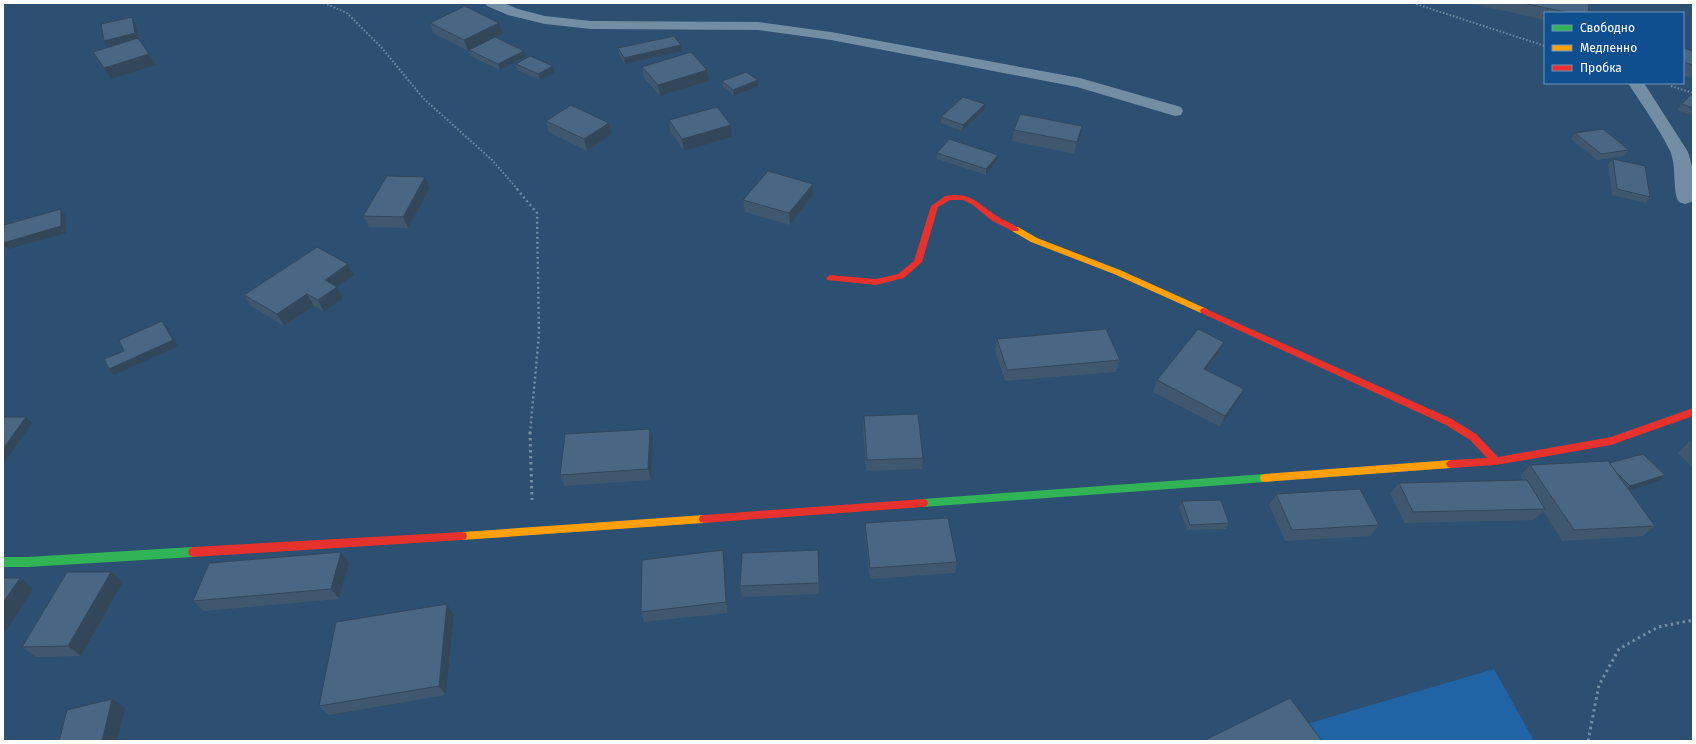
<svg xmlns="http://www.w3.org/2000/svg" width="1696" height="744" viewBox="0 0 1696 744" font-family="'Fira Sans',sans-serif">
	<rect width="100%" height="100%" fill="#2c4f72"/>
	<path fill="#2064a5" d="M 1494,669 L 1534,741 L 1249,741 Z"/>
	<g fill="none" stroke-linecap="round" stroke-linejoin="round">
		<g stroke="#738da5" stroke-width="2" stroke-dasharray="1.5 2" stroke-linecap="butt">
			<path d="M 324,3 L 347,13 L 381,47 L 424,99 L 492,160 L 518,190"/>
			<path d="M 1413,3 L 1545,46"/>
			<path d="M 1671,86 L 1693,93"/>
		</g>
		<path stroke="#738da5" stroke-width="2.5" stroke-dasharray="2 3" stroke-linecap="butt" d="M 517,189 L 537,213 L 539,334 L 530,433"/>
		<g stroke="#738da5" stroke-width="3" stroke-dasharray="2.5 3.5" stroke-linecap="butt">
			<path d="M 530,432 L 532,500"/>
			<path d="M 1588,741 L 1599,685 L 1619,649 L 1658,627 L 1693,620"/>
		</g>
		<g fill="#738da5" fill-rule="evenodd">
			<path d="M 485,3 L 504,3 L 518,9 L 545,16 L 591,21 L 758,22 L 831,32 L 1080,78 L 1181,107 L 1183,111 L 1181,115 L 1175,116 L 1077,87 L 831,40 L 758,30 L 591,29 L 545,24 L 508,15 L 487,6 Z"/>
			<path d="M 1628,83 L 1644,83 L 1688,152 L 1693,170 L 1693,200 L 1691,202 L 1685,204 L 1679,202 C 1672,192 1677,166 1670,151 C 1659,128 1642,105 1628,83 Z"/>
		</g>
		<g fill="#30b455" fill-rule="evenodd">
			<path d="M 1265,474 L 1269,475 L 1270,478 L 1269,481 L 1265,482 L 923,507 L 919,506 L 918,503 L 919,500 L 923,499 Z"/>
			<path d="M 193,547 L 197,549 L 198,552 L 197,555 L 193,557 L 28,567 L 3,567 L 3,557 L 28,557 Z"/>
		</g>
		<g fill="#ff9f0a" fill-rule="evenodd">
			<path d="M 1012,227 L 1018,227 L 1037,238 L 1120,270 L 1207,309 L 1208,311 L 1207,313 L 1201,313 L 1114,274 L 1031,242 L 1012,231 L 1011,229 Z"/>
			<path d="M 1451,460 L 1454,461 L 1456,464 L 1454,467 L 1451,468 L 1265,482 L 1261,481 L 1260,478 L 1261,475 L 1265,474 Z"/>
			<path d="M 704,515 L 708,516 L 709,519 L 708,522 L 704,523 L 462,540 L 458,539 L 457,536 L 458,533 L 462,532 Z"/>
		</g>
		<g fill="#e5322d" fill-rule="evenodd">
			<path d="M 945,196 C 971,191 978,204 997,216 C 1004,221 1013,223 1019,229 L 1018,231 L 1012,231 L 991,220 L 973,205 L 963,200 L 950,200 L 938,207 L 922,262 L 904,278 L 876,285 L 827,280 L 826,278 L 830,275 L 876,279 L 898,274 L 914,261 L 931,206 Z"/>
			<path d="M 1204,308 L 1452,419 L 1476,434 L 1498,457 L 1611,437 L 1693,408 L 1693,416 L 1611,445 L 1496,465 L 1451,468 L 1448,467 L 1446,464 L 1448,461 L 1451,460 L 1487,458 L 1470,440 L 1446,425 L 1201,313 L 1200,311 L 1201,309 Z"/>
			<path d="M 923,499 L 927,500 L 928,503 L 927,506 L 923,507 L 704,523 L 700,522 L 699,519 L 700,516 L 704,515 Z"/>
			<path d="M 462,532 L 466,533 L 467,536 L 466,539 L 462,540 L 193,557 L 189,555 L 188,552 L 189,549 L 193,547 Z"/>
		</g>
	</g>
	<g fill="#3f5870">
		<path d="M 1474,3 L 1584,3 L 1588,13 L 1545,13 L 1545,20 L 1473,4 Z"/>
		<path d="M 430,23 L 499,23 L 503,34 L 496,37 L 524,51 L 526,57 L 500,70 L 471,56 L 469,50 L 468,51 L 433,33 Z"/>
		<path d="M 618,48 L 682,51 L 625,64 L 619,54 Z"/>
		<path d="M 1683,48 L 1693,51 L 1693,74 L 1690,77 L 1683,76 Z"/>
		<path d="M 516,64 L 555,72 L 540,80 L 517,70 Z"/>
		<path d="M 642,67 L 707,70 L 709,81 L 660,96 L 644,78 Z"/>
		<path d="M 758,80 L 758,86 L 734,96 L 723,87 L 722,81 Z"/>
		<path d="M 1693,92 L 1693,115 L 1677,110 L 1682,104 Z"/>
		<path d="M 984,110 L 962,131 L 941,123 L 941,117 Z"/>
		<path d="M 669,120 L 731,125 L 732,137 L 684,151 L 670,131 Z"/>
		<path d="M 546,121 L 609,123 L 612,134 L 587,151 L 549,132 Z"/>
		<path d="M 1014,130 L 1080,137 L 1074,154 L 1012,141 Z"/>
		<path d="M 1575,133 L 1629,150 L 1624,156 L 1597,160 L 1571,139 Z"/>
		<path d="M 937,153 L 997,161 L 986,175 L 937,159 Z"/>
		<path d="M 1613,159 L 1650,197 L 1646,203 L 1612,195 L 1608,165 Z"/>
		<path d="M 425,177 L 430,188 L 408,228 L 369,227 L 363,216 Z"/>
		<path d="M 813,184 L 813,195 L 790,225 L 745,212 L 743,200 Z"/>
		<path d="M 354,275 L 337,287 L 343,298 L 324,312 L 314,306 L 284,326 L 251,306 L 244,295 Z"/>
		<path d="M 997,339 L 1120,360 L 1116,372 L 1005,381 L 995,350 Z"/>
		<path d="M 1219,353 L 1207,370 L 1244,389 L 1238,401 L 1220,427 L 1153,392 L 1157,380 Z"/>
		<path d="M 864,416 L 923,458 L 922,469 L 866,471 L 863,427 Z"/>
		<path d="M 653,440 L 651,480 L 564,486 L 560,475 Z"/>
		<path d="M 1690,441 L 1693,441 L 1693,468 L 1678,453 Z"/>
		<path d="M 1609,463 L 1665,475 L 1659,481 L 1629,490 L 1655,526 L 1643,536 L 1562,541 L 1543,511 L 1534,520 L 1405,523 L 1390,494 L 1399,483 L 1523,480 L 1520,476 L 1530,465 Z"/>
		<path d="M 1276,494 L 1379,525 L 1371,536 L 1285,541 L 1269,505 Z"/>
		<path d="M 1182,501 L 1229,523 L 1226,529 L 1187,530 L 1179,507 Z"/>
		<path d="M 865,523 L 957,562 L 955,573 L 870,579 L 865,534 Z"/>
		<path d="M 818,550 L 819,594 L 742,597 L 740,586 Z"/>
		<path d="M 341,552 L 349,563 L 339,599 L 204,611 L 193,601 Z"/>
		<path d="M 725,561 L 728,613 L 644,622 L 641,612 Z"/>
		<path d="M 111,572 L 123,582 L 81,656 L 36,657 L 22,647 Z"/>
		<path d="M 447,604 L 454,615 L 446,695 L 329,715 L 319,706 Z"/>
	</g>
	<g fill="#33475b">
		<path d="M 132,17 L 135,23 L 139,39 L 107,47 L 104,41 Z"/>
		<path d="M 499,23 L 503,34 L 468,51 L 464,40 Z"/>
		<path d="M 681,45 L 682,51 L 625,64 L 624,58 Z"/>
		<path d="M 524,51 L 526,57 L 500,70 L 498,64 Z"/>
		<path d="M 149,54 L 156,65 L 111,79 L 104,68 Z"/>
		<path d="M 553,66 L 555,72 L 540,80 L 538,74 Z"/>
		<path d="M 707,70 L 709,81 L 660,96 L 658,85 Z"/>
		<path d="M 758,80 L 758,86 L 734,96 L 733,90 Z"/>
		<path d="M 985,104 L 984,110 L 962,131 L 963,125 Z"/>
		<path d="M 609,123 L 612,134 L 587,151 L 584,139 Z"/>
		<path d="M 731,125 L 732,137 L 684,151 L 682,139 Z"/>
		<path d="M 1082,126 L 1080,137 L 1074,154 L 1077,142 Z"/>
		<path d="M 998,155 L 997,161 L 986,175 L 986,169 Z"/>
		<path d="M 425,177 L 430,188 L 408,228 L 403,217 Z"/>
		<path d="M 813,184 L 813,195 L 790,225 L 789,213 Z"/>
		<path d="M 61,209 L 65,215 L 66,233 L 8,249 L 3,243 Z"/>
		<path d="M 348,264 L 354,275 L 337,287 L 343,298 L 324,312 L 318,300 L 325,280 Z"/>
		<path d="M 307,294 L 314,306 L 284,326 L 277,314 Z"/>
		<path d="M 162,321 L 167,327 L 178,346 L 114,375 L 109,369 Z"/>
		<path d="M 1224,342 L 1219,353 L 1199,380 L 1204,369 Z"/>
		<path d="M 1244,389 L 1238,401 L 1220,427 L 1225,416 Z"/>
		<path d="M 26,417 L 32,423 L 3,464 L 3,449 Z"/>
		<path d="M 650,429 L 653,440 L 651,480 L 648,469 Z"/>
		<path d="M 1665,475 L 1659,481 L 1624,492 L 1630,486 Z"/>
		<path d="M 723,550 L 725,561 L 728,613 L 726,602 Z"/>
		<path d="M 341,552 L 349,563 L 339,599 L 331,589 Z"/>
		<path d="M 111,572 L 123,582 L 81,656 L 68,646 Z"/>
		<path d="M 20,578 L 33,589 L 3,635 L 3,603 Z"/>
		<path d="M 447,604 L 454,615 L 446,695 L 439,686 Z"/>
		<path d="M 112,699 L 125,708 L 117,741 L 102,741 Z"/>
	</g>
	<g fill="#496682" stroke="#33475b">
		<path d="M 1523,3 L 1584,3 L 1589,4 L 1588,13 L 1570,13 Z"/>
		<path d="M 465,6 L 499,23 L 464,40 L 430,23 Z"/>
		<path d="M 132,17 L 135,33 L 104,41 L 101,24 Z"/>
		<path d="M 674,36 L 681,45 L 624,58 L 618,48 Z"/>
		<path d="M 495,37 L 524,51 L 498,64 L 469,50 Z"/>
		<path d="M 138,38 L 149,54 L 104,68 L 93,52 Z"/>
		<path d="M 1683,48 L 1693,51 L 1693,65 L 1683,62 Z"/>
		<path d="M 691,52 L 707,70 L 658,85 L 642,67 Z"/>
		<path d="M 530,56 L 553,66 L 538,74 L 516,64 Z"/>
		<path d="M 746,72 L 758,80 L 733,90 L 722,81 Z"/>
		<path d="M 1693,92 L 1693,108 L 1682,104 Z"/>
		<path d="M 963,97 L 985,104 L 963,125 L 941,117 Z"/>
		<path d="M 571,105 L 609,123 L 584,139 L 546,121 Z"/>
		<path d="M 717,107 L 731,125 L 682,139 L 669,120 Z"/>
		<path d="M 1020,114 L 1082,126 L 1077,142 L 1014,130 Z"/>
		<path d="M 1603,129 L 1629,150 L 1601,154 L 1575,133 Z"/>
		<path d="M 949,139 L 998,155 L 986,169 L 937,153 Z"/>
		<path d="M 1613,159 L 1645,166 L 1650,197 L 1617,189 Z"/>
		<path d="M 768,171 L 813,184 L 789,213 L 743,200 Z"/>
		<path d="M 387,176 L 425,177 L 403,217 L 363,216 Z"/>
		<path d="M 61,209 L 61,226 L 3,243 L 4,225 Z"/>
		<path d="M 317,247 L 348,264 L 325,280 L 337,287 L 318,300 L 307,294 L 277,314 L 244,295 Z"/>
		<path d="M 162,321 L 173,340 L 109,369 L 104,359 L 124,351 L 119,340 Z"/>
		<path d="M 1106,329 L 1120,360 L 1007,370 L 997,339 Z"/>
		<path d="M 1198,329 L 1224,342 L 1204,369 L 1244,389 L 1225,416 L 1157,380 Z"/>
		<path d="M 918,414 L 923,458 L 867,460 L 864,416 Z"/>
		<path d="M 3,417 L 26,417 L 3,449 Z"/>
		<path d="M 650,429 L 648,469 L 560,475 L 565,434 Z"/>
		<path d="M 1690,441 L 1693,441 L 1693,444 Z"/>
		<path d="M 1643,454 L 1665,475 L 1630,486 L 1615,471 L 1609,463 Z"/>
		<path d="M 1608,461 L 1655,526 L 1574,530 L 1530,465 Z"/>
		<path d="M 1527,480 L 1545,509 L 1413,512 L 1399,483 Z"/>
		<path d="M 1360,489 L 1379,525 L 1292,530 L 1276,494 Z"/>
		<path d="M 1221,500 L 1229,523 L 1190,525 L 1182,501 Z"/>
		<path d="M 948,518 L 957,562 L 870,568 L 865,523 Z"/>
		<path d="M 723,550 L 726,602 L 641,612 L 642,560 Z"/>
		<path d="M 818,550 L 819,583 L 740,586 L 742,553 Z"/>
		<path d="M 341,552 L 331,589 L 193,601 L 209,563 Z"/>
		<path d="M 67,572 L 111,572 L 68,646 L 22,647 Z"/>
		<path d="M 3,578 L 20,578 L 3,603 Z"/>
		<path d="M 447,604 L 439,686 L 319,706 L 336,622 Z"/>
		<path d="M 1290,698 L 1322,741 L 1203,741 Z"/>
		<path d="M 112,699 L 102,741 L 59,741 L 67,710 Z"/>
	</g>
	<rect width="1696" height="744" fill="none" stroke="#ffffff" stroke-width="8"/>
	<rect x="1544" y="12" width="140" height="72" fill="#0f4f8f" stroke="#6f95bc"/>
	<rect x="1552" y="25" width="20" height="6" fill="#30b455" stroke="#6f95bc"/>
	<text x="1580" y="32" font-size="12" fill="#ffffff">Свободно</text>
	<rect x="1552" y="45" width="20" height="6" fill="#ff9f0a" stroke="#6f95bc"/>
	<text x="1580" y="52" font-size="12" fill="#ffffff">Медленно</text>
	<rect x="1552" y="65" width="20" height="6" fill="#e5322d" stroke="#6f95bc"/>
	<text x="1580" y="72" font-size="12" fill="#ffffff">Пробка</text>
</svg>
